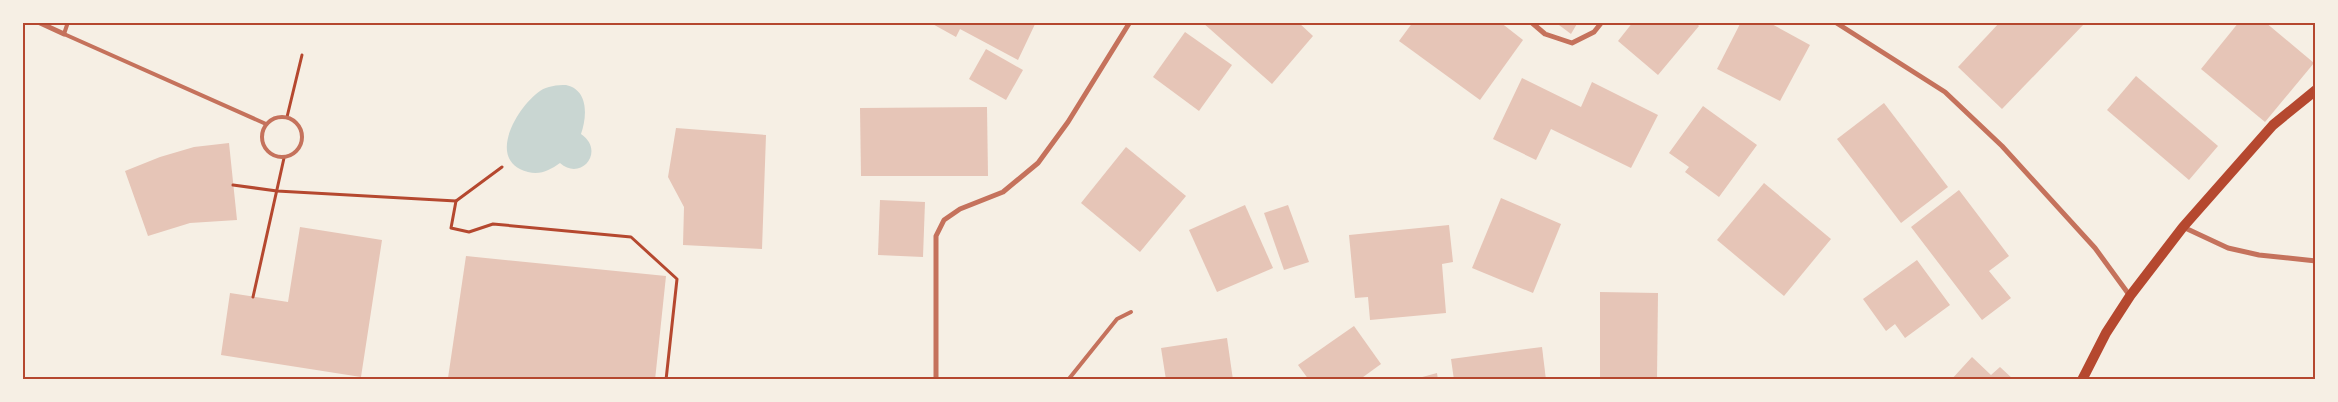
<svg xmlns="http://www.w3.org/2000/svg" width="2338" height="402" viewBox="0 0 2338 402" font-family="Rubik,sans-serif">
	<rect width="100%" height="100%" fill="#f6efe4"/>
	<path fill="#c9d6d2" d="M 566,85 C 589,90 587,117 581,134 C 606,151 581,182 560,163 C 550,170 541,175 528,172 C 485,161 517,107 540,91 C 547,86 557,85 566,85 Z"/>
	<g fill="#e6c5b7">
		<path d="M 929,22 L 1036,22 L 1018,60 L 960,29 L 956,37 Z"/>
		<path d="M 1202,22 L 1298,22 L 1313,36 L 1272,84 Z"/>
		<path d="M 1413,22 L 1500,22 L 1523,40 L 1480,100 L 1399,41 Z"/>
		<path d="M 1555,22 L 1578,22 L 1571,34 Z"/>
		<path d="M 1633,22 L 1695,22 L 1699,26 L 1658,75 L 1618,41 Z"/>
		<path d="M 1741,22 L 1768,22 L 1810,45 L 1780,101 L 1717,69 Z"/>
		<path d="M 2000,22 L 2086,22 L 2002,109 L 1958,67 Z"/>
		<path d="M 2239,22 L 2265,22 L 2314,63 L 2265,122 L 2201,69 Z"/>
		<path d="M 1185,32 L 1232,65 L 1199,111 L 1153,77 Z"/>
		<path d="M 986,49 L 1023,70 L 1006,100 L 969,79 Z"/>
		<path d="M 2136,76 L 2218,146 L 2189,180 L 2107,110 Z"/>
		<path d="M 1522,78 L 1581,107 L 1592,82 L 1658,115 L 1631,168 L 1551,129 L 1536,160 L 1493,139 Z"/>
		<path d="M 1884,103 L 1948,187 L 1901,223 L 1837,139 Z"/>
		<path d="M 1703,106 L 1757,145 L 1719,197 L 1685,172 L 1689,167 L 1669,153 Z"/>
		<path d="M 987,107 L 988,176 L 861,176 L 860,108 Z"/>
		<path d="M 676,128 L 766,135 L 762,249 L 683,245 L 684,207 L 668,177 Z"/>
		<path d="M 229,143 L 237,220 L 190,223 L 148,236 L 125,171 L 160,157 L 194,147 Z"/>
		<path d="M 1126,147 L 1186,196 L 1140,252 L 1081,203 Z"/>
		<path d="M 1764,183 L 1831,239 L 1784,296 L 1717,240 Z"/>
		<path d="M 1959,190 L 2009,256 L 1989,271 L 2011,298 L 1982,320 L 1911,227 Z"/>
		<path d="M 1501,198 L 1561,224 L 1533,293 L 1472,268 Z"/>
		<path d="M 880,200 L 925,202 L 923,257 L 878,255 Z"/>
		<path d="M 1245,205 L 1273,268 L 1217,292 L 1189,230 Z"/>
		<path d="M 1288,205 L 1309,262 L 1284,270 L 1264,213 Z"/>
		<path d="M 1449,225 L 1453,262 L 1442,264 L 1446,313 L 1370,320 L 1368,297 L 1355,298 L 1349,235 Z"/>
		<path d="M 300,227 L 382,240 L 361,377 L 221,355 L 230,293 L 288,302 Z"/>
		<path d="M 466,256 L 666,276 L 655,380 L 448,378 Z"/>
		<path d="M 1917,260 L 1950,305 L 1905,338 L 1895,324 L 1886,331 L 1863,299 Z"/>
		<path d="M 1600,292 L 1658,293 L 1657,380 L 1600,380 Z"/>
		<path d="M 1354,326 L 1381,364 L 1359,380 L 1309,380 L 1298,365 Z"/>
		<path d="M 1227,338 L 1233,380 L 1166,380 L 1161,348 Z"/>
		<path d="M 1542,347 L 1546,380 L 1454,380 L 1451,359 Z"/>
		<path d="M 1972,357 L 1991,375 L 2000,367 L 2014,380 L 1951,380 Z"/>
		<path d="M 1437,373 L 1438,380 L 1415,380 L 1415,379 Z"/>
	</g>
	<g fill="none" stroke-linecap="round" stroke-linejoin="round">
		<g stroke="#b5482f" stroke-width="3">
			<path d="M 287,117 L 302,55"/>
			<path d="M 233,185 L 277,191 L 456,201 L 502,167"/>
			<path d="M 456,201 L 451,228 L 469,232 L 493,224 L 631,237 L 677,279 L 666,380"/>
			<path d="M 253,297 L 284,158"/>
		</g>
		<g stroke="#c5725c" stroke-width="4">
			<path d="M 68,22 L 64,34 L 266,124"/>
			<circle cx="282" cy="137" r="20"/>
			<path d="M 1068,380 L 1117,319 L 1131,312"/>
		</g>
		<g stroke="#c5725c" stroke-width="5">
			<path d="M 38,22 L 64,34"/>
			<path d="M 1531,22 L 1545,34 L 1572,43 L 1594,32 L 1602,22"/>
			<path d="M 1835,22 L 1945,92 L 2002,146 L 2095,248 L 2130,296"/>
			<path d="M 2183,227 L 2228,248 L 2259,255 L 2316,261"/>
			<path d="M 936,380 L 936,236 L 944,220 L 960,209 L 1003,192 L 1038,163 L 1068,122 L 1130,22"/>
		</g>
		<path stroke="#b5482f" stroke-width="10" d="M 2082,380 L 2106,333 L 2130,296 L 2183,227 L 2273,125 L 2316,90"/>
	</g>
	<rect width="2338" height="402" fill="none" stroke="#f6efe4" stroke-width="48"/>
	<rect x="24" y="24" width="2290" height="354" fill="none" stroke="#b5482f" stroke-width="2"/>
</svg>
